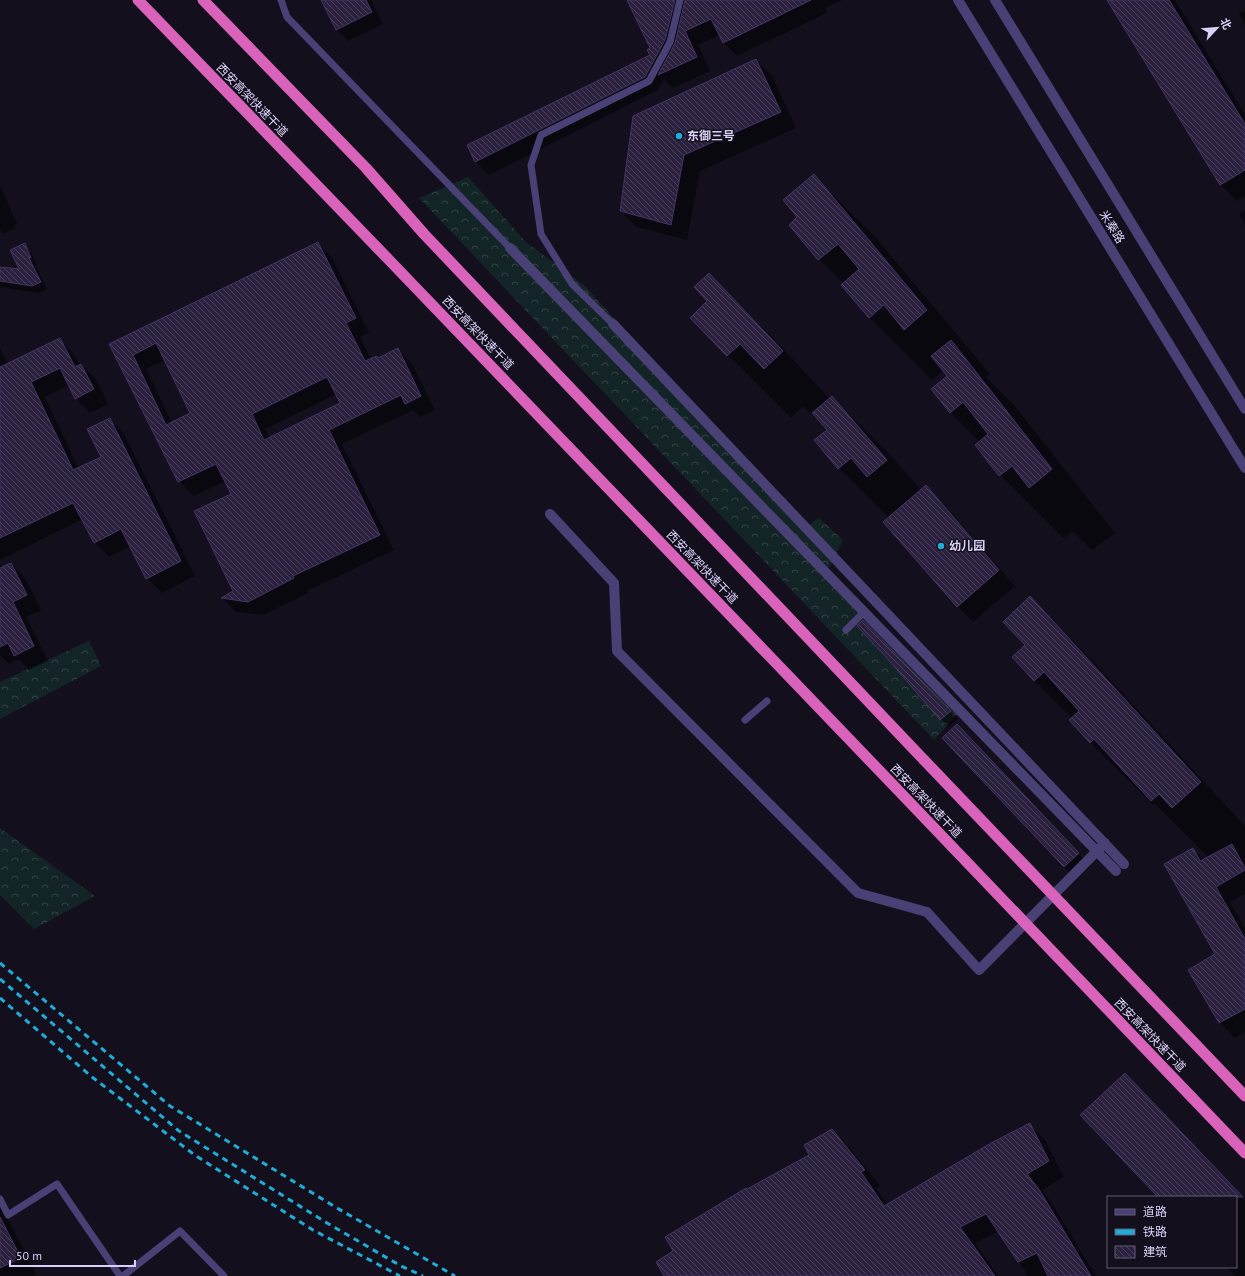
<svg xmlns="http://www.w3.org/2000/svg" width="1245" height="1276" viewBox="0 0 1245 1276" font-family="'PT Sans','Noto Sans SC',sans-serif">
	<defs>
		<pattern id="forest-crowns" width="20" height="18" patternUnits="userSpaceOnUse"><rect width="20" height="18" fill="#132426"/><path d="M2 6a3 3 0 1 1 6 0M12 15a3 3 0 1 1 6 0" fill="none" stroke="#354346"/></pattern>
		<pattern id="building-back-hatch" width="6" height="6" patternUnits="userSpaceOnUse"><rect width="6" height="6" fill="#2b213f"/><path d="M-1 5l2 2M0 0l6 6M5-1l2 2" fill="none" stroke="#49405c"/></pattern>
	</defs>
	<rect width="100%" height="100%" fill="#130f1d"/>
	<g fill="url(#forest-crowns)">
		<path d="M 468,177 L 526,242 L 584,285 L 804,528 L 819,518 L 843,540 L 825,576 L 962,709 L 934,740 L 419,198 Z"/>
		<path d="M 89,641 L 101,666 L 0,719 L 0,682 Z"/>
		<path d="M 0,828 L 95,896 L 34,929 L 0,895 Z"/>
	</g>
	<g fill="#0007" fill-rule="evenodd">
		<path d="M 322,0 L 371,0 L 383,24 L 348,41 L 336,29 Z"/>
		<path d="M 628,0 L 842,0 L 825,8 L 827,13 L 737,56 L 723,42 L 720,35 L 698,45 L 710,71 L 673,88 L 664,80 L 658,90 L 489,175 L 476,162 L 468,146 L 651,56 L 652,49 Z"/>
		<path d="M 1108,0 L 1175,0 L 1245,115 L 1245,196 L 1237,201 L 1221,185 Z"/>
		<path d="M 1245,11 L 1245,25 L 1239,13 Z"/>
		<path d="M 756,60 L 772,76 L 796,128 L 700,171 L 687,240 L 637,227 L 621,211 Z"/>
		<path d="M 814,176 L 877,239 L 990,374 L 986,377 L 1014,405 L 1115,533 L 1092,550 L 1073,531 L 1063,538 L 1000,475 L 976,445 L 980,442 L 950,412 L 949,376 L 944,370 L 932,380 L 869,317 L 844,284 L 819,259 L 799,217 Z"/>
		<path d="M 0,185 L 17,224 L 14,226 L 15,228 L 3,234 L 0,230 Z"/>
		<path d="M 1245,210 L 1245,225 L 1239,214 Z"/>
		<path d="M 318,243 L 332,258 L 369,333 L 360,337 L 371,360 L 378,359 L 398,349 L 412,364 L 435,410 L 420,417 L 413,410 L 342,444 L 394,550 L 307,591 L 308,593 L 263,615 L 236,612 L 222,598 L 234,592 L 232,494 L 225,481 L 194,496 L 180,482 L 111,344 ZM 165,360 L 192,414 L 172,423 L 146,369 ZM 337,394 L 341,403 L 270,438 L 265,429 Z"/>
		<path d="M 24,245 L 31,252 L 37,265 L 36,266 L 47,289 L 39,293 L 0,287 L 0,268 L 21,271 Z"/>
		<path d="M 709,274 L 772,337 L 830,399 L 832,397 L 895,460 L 921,490 L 926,486 L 942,502 L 1015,586 L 973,622 L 957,606 L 889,518 L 839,468 L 827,430 L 803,406 L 791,418 L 728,355 L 709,301 Z"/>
		<path d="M 60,340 L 74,354 L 80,365 L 81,365 L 96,379 L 108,404 L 90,413 L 76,398 L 69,385 L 45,397 L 79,469 L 102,457 L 110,419 L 124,434 L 195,576 L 162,593 L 147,578 L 131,546 L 109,557 L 95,542 L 83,519 L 0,560 L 0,348 L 8,364 Z"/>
		<path d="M 0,563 L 2,568 L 11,564 L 25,578 L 41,610 L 26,617 L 48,661 L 29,670 L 19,659 L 9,664 L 0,655 Z"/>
		<path d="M 1030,598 L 1093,661 L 1245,826 L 1245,894 L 1230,902 L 1245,928 L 1245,1032 L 1235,1038 L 1220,1023 L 1216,955 L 1193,849 L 1204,860 L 1209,858 L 1155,804 L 1153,805 L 1090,742 L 1072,718 L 1034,680 L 1026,645 Z"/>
		<path d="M 863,622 L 958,719 L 948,727 L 941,719 Z"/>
		<path d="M 957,725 L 1090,866 L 1076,879 L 1064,867 Z"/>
		<path d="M 1141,1090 L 1245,1200 L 1245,1276 L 1235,1276 L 1226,1267 L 1236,1267 L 1236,1197 L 1159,1197 Z"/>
		<path d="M 1029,1124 L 1045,1140 L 1064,1177 L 1042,1190 L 1055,1208 L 1096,1276 L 1028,1276 L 999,1231 L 975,1243 L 998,1276 L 666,1276 L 675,1251 L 747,1190 L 811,1155 L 832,1130 L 848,1146 L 880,1186 L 876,1188 L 888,1205 Z"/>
		<path d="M 0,1204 L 36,1274 L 32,1276 L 0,1276 Z"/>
	</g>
	<g fill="url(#building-back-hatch)" stroke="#433364" fill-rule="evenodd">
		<path d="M 321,0 L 366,0 L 372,12 L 336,30 Z"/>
		<path d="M 627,0 L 675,0 L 665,40 L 645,77 L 475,162 L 467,145 L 650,55 L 647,50 L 650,48 Z"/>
		<path d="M 685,0 L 811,0 L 723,43 L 711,19 L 685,31 L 697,57 L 658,75 L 675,43 Z"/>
		<path d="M 1107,0 L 1169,0 L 1245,124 L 1245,170 L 1220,185 Z"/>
		<path d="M 756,59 L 781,112 L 684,155 L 671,225 L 620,211 L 633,116 Z"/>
		<path d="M 814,174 L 927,310 L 904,330 L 884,305 L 869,318 L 841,285 L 859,269 L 838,244 L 818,260 L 789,225 L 797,217 L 783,200 Z"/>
		<path d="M 318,242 L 356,318 L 346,323 L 365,361 L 377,356 L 378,358 L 398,348 L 421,396 L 405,404 L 401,395 L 329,430 L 380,535 L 293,576 L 294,578 L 248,602 L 221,598 L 233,591 L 194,511 L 231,494 L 216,464 L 178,482 L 109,344 ZM 156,343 L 190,413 L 166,425 L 133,355 ZM 327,377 L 340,403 L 264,440 L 252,414 Z"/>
		<path d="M 25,243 L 31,258 L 29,258 L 41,282 L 32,286 L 0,281 L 0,267 L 19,269 L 10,250 Z"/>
		<path d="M 709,273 L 783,351 L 764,369 L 740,344 L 727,356 L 690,318 L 707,301 L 694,287 Z"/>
		<path d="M 60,338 L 75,367 L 81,364 L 94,389 L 75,399 L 60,368 L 31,382 L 73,470 L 101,457 L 87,429 L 110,418 L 181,561 L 146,579 L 121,529 L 94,543 L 73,503 L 0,538 L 0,367 Z"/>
		<path d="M 951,340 L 1052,469 L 1029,488 L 1012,466 L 999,476 L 975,445 L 988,434 L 963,402 L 950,413 L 931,389 L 947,376 L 931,356 Z"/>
		<path d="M 832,396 L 887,460 L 867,477 L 851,458 L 838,469 L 814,440 L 827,430 L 812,413 Z"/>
		<path d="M 926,485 L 999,570 L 957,607 L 883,522 Z"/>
		<path d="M 11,563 L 27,595 L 13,602 L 34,646 L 14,656 L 8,643 L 0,647 L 0,568 Z"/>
		<path d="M 1030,596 L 1201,782 L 1172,808 L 1159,794 L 1151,801 L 1094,739 L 1090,743 L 1069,720 L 1079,711 L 1044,672 L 1034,681 L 1012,657 L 1025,645 L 1003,622 Z"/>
		<path d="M 863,620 L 951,711 L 940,720 L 880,650 L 880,651 L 857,626 Z"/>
		<path d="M 957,724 L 1079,853 L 1064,867 L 942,738 Z"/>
		<path d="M 1232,844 L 1245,868 L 1245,870 L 1216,887 L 1245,939 L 1245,1009 L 1219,1023 L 1188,970 L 1215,954 L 1164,864 L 1193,848 L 1200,861 Z"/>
		<path d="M 1125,1073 L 1243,1197 L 1158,1197 L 1080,1115 Z"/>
		<path d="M 1030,1123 L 1049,1161 L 1027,1174 L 1040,1191 L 1091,1276 L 1048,1276 L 1037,1253 L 1018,1262 L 986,1214 L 960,1227 L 995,1276 L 664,1276 L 656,1262 L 673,1251 L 665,1237 L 746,1188 L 747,1189 L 809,1155 L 804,1145 L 832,1129 L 865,1170 L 861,1172 L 884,1206 L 991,1143 Z"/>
		<path d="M 0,1217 L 21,1258 L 0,1268 Z"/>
	</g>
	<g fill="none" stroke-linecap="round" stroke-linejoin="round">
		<g stroke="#494075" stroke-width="7">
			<path d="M 281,0 L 287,17 L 510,248"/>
			<path d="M 613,324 L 572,284 L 541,234 L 531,165 L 541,135 L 649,81 L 670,42 L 680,0"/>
			<path d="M 846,630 L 864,612"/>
			<path d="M 745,720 L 767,701"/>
			<path d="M 0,1199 L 8,1215 L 57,1184 L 120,1276"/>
			<path d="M 123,1276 L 180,1231 L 224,1276"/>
		</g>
		<g stroke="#494075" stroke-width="10">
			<path d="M 510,248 L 1116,871"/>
			<path d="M 613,324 L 1124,864"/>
			<path d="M 550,514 L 614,583 L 617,651 L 858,893 L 927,912 L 979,970 L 1105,843"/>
		</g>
		<g stroke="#494075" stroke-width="10">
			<path d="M 958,0 L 1245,468"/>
			<path d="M 995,0 L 1245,409"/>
		</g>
		<g stroke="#d962bb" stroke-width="11">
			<path d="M 138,0 L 392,263 L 896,788"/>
			<path d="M 203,0 L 366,168 L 424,234 L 924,760"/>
		</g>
		<g stroke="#1facd7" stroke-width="3" stroke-dasharray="6 5" stroke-linecap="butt">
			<path d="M 0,963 L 170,1106 L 337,1208 L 455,1276"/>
			<path d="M 0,979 L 179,1131 L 327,1223 L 401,1266 L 423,1276"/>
			<path d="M 0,998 L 92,1077 L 196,1156 L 313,1230 L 400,1276"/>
		</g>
		<g stroke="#d962bb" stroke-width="11">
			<path d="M 924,760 L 1245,1096"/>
			<path d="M 896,788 L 1245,1153"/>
		</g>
	</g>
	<g fill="#1facd7" stroke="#130f1d" stroke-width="1.5">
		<circle cx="679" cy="136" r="4"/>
		<circle cx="941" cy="546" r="4"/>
	</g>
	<g text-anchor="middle" stroke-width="3" stroke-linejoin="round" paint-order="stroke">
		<g font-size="12" fill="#dbd1f8" stroke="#130f1d">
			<text transform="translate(252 100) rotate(46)" y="4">西安高架快速干道</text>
			<text transform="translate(1112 227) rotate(58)" y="4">米秦路</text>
			<text transform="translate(478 333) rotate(46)" y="4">西安高架快速干道</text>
			<text transform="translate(702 567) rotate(46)" y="4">西安高架快速干道</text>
			<text transform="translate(926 801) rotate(46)" y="4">西安高架快速干道</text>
			<text transform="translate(1150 1035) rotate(46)" y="4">西安高架快速干道</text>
		</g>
		<g font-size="12" font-weight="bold" fill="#dbd1f8" stroke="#130f1d" text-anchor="start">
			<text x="687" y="140">东御三号</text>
			<text x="949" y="550">幼儿园</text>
		</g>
	</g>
	<rect x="1107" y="1196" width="130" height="72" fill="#130f1d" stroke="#635d75"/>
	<rect x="1115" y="1209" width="20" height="6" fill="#494075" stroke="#635d75"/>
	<text x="1143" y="1216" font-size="12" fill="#dbd1f8">道路</text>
	<rect x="1115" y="1229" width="20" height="6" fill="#1facd7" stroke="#635d75"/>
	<text x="1143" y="1236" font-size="12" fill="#dbd1f8">铁路</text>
	<rect x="1115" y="1246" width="20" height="12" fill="url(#building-back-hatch)" stroke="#635d75"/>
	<text x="1143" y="1256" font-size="12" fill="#dbd1f8">建筑</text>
	<g transform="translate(1217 28) rotate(64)" stroke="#130f1d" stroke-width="3" paint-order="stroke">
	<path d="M0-3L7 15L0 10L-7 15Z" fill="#dbd1f8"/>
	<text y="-6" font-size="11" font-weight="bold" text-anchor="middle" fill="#dbd1f8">北</text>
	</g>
	<path d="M10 1260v6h125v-6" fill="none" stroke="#dbd1f8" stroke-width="2"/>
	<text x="16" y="1260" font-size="12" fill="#dbd1f8" stroke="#130f1d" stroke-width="3" paint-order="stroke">50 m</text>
</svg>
